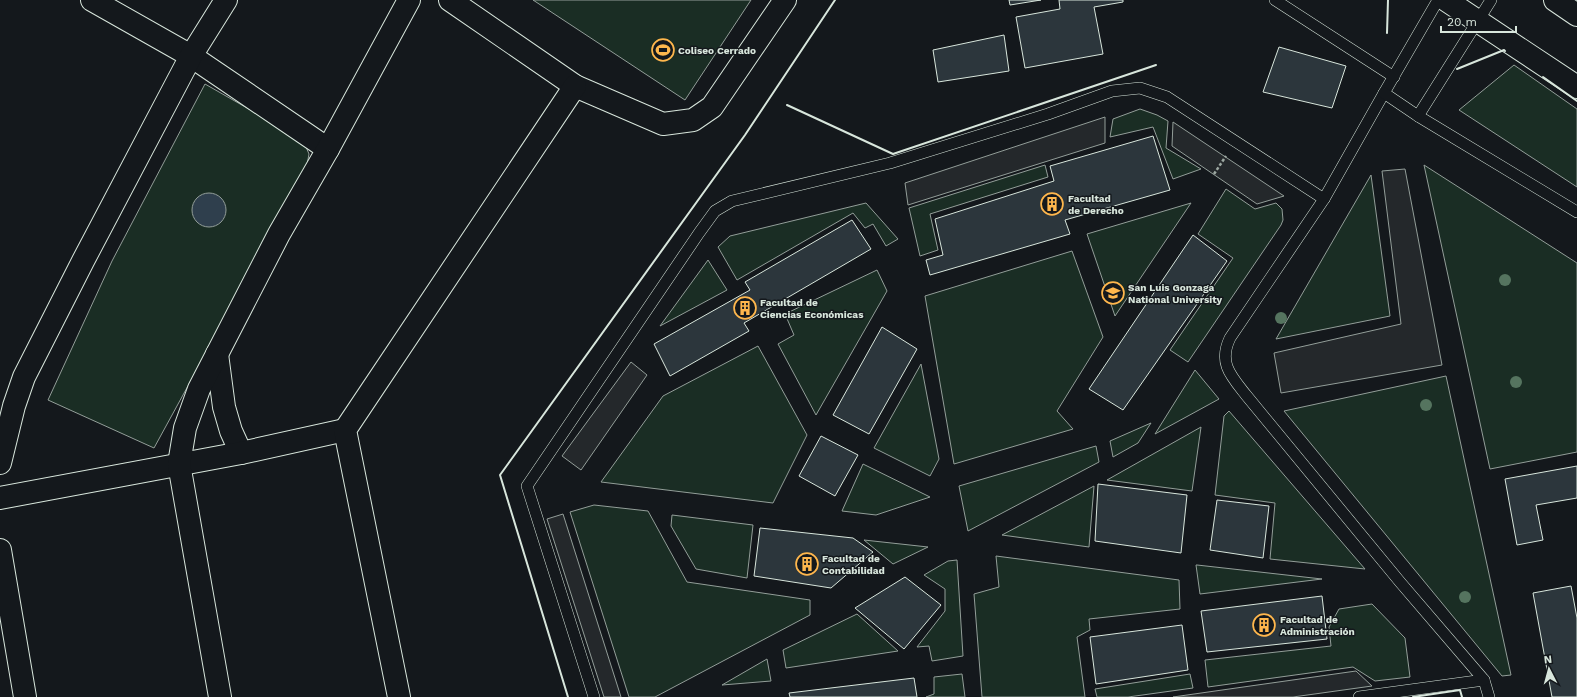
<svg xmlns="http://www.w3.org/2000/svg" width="1577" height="697" viewBox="0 0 1577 697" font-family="'Work Sans',sans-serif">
	<rect width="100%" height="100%" fill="#14181c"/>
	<g fill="#1a2d24" stroke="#939e99">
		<path d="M 533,0 L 751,0 L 685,100 Z"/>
		<path d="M 1514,65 L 1577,109 L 1577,187 L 1459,110 Z"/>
		<path d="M 205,84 L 303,140 L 309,154 L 306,170 L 154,448 L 48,400 L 112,261 Z"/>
		<path d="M 1140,109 L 1157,115 L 1168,121 L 1166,148 L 1201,169 L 1173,179 L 1153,127 L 1110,137 L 1113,119 Z"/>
		<path d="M 1045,165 L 1048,177 L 930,214 L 938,250 L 920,256 L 909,208 Z"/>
		<path d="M 1424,165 L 1577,263 L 1577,452 L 1490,469 Z"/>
		<path d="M 1371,175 L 1390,316 L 1276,339 Z"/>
		<path d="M 1226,189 L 1255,209 L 1276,203 L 1282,209 L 1283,220 L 1281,225 L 1188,362 L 1170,350 L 1233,258 L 1198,234 Z"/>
		<path d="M 866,203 L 898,239 L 886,246 L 873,224 L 865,228 L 853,213 L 737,280 L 718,247 L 730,236 Z"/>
		<path d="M 1191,203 L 1115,316 L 1087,234 Z"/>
		<path d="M 1072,251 L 1103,337 L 1057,411 L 1073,429 L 954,464 L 925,296 Z"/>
		<path d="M 708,260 L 727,290 L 660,326 Z"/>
		<path d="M 877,270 L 887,291 L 816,415 L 778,344 L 794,335 L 785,314 Z"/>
		<path d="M 758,346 L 807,435 L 773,503 L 601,482 L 663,396 Z"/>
		<path d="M 921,364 L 939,459 L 930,476 L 874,448 Z"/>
		<path d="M 1195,370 L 1219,399 L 1155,434 Z"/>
		<path d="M 1446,376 L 1511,675 L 1502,676 L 1284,411 Z"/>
		<path d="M 1229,411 L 1365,569 L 1270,559 L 1275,503 L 1215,495 L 1224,416 Z"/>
		<path d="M 1151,423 L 1138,443 L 1113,457 L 1110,441 Z"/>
		<path d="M 1201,427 L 1192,491 L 1107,480 Z"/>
		<path d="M 1096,446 L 1099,462 L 968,531 L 959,486 Z"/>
		<path d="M 863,464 L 930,497 L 876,515 L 842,511 Z"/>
		<path d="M 1094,486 L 1089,547 L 1002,535 Z"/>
		<path d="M 594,505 L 648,511 L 687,582 L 810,600 L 810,615 L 655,697 L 629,697 L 570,512 Z"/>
		<path d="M 672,515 L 753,525 L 747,578 L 696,569 L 671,526 Z"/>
		<path d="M 864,540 L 928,547 L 893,564 Z"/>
		<path d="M 996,556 L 1179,580 L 1180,609 L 1089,619 L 1090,630 L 1077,637 L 1085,697 L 982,697 L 974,594 L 999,587 Z"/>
		<path d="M 957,560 L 963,656 L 932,661 L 929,646 L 917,647 L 945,611 L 945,589 L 924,575 L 948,561 Z"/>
		<path d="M 1196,565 L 1197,565 L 1322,579 L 1200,594 Z"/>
		<path d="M 1372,604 L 1405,638 L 1410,677 L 1375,681 L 1353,667 L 1208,687 L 1205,660 L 1331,646 L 1329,627 L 1339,609 Z"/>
		<path d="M 857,614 L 898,651 L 786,668 L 783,650 Z"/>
		<path d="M 767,659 L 771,681 L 722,685 Z"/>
		<path d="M 962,674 L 965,697 L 926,697 L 934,694 L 934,677 Z"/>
		<path d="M 1190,674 L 1193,688 L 1128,697 L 1097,697 L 1095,689 Z"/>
	</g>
	<g fill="#24282b" stroke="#939e99">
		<path d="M 1105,117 L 1105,143 L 908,205 L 905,183 Z"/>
		<path d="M 1173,122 L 1284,196 L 1257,204 L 1172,146 Z"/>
		<path d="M 1405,169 L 1442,365 L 1281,393 L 1274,353 L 1401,324 L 1382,171 Z"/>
		<path d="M 631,362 L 647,375 L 581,470 L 562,456 Z"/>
		<path d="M 563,514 L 621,697 L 604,697 L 547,519 Z"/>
		<path d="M 1356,671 L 1372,686 L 1293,697 L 1173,697 Z"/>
	</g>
	<circle fill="#2f3f4d" stroke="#939e99" cx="209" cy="210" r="17"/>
	<g fill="#2c363c" stroke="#d8e6dc">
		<path d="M 1009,0 L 1041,0 L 1010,5 Z"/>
		<path d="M 1059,0 L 1123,0 L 1123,2 L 1094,7 L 1103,54 L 1025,68 L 1016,17 L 1060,9 Z"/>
		<path d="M 1004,35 L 1009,71 L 938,82 L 933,50 Z"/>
		<path d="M 1279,47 L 1346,66 L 1332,108 L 1263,92 Z"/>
		<path d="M 1153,136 L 1170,190 L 1065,220 L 1070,234 L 930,275 L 926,260 L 943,255 L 935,219 L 1054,181 L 1050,166 Z"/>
		<path d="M 852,220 L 871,249 L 744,323 L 749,331 L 670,376 L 654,344 L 750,290 L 745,282 Z"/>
		<path d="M 1193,235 L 1227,261 L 1123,410 L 1089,389 Z"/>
		<path d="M 882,327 L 917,349 L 869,434 L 833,415 Z"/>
		<path d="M 821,436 L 858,455 L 835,496 L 799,476 Z"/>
		<path d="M 1577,466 L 1577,498 L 1536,505 L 1543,540 L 1517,545 L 1505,479 Z"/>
		<path d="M 1098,484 L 1187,495 L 1181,553 L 1095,541 Z"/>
		<path d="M 1217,500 L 1269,506 L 1263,558 L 1210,550 Z"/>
		<path d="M 760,528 L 853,538 L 873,552 L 831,588 L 754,576 Z"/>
		<path d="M 905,577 L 941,605 L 904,649 L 855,608 Z"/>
		<path d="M 1571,586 L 1577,618 L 1577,697 L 1552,697 L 1533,593 Z"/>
		<path d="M 1322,596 L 1327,639 L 1207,652 L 1201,611 Z"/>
		<path d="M 1182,625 L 1188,670 L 1096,684 L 1090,637 Z"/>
		<path d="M 914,678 L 917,697 L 790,697 L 789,693 Z"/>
	</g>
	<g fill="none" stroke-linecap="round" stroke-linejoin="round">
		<g stroke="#d8e6dc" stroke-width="12">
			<g id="service">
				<path d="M 1275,0 L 1394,77"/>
				<path d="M 1438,0 L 1384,93 L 1324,199 L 1230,338 C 1218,363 1231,376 1246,395 L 1400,582 L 1484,680 L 1489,697"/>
				<path d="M 1384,93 L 1418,116 L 1577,212"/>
				<path d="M 1418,116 L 1491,0"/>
				<path d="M 594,697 L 527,486 L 699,233 L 715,211 L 732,201 L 890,163 L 1048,114 L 1112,91 L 1140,88 L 1167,97 L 1324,199"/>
				<path d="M 1359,697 L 1484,680"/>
			</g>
		</g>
		<g stroke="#d8e6dc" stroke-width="24">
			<g id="minor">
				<path d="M 92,0 L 191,56 L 328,149"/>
				<path d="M 450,0 L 575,86 L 663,124 L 693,120 L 712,107 L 785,0"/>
				<path d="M 1446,0 L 1577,87"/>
				<path d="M 217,354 L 224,407 L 231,431 L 241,453"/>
				<path d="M 0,463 L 14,406 L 24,377 L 83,261 L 191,56 L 226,0"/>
				<path d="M 0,498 L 241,453 L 345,430"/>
				<path d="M 0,550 L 25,697"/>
				<path d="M 220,697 L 179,464 L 185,428 L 199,389 L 279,234 L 328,149 L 409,0"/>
				<path d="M 399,697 L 345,430 L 575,86"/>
			</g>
		</g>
		<g stroke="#d8e6dc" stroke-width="24">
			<path id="trunk" d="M 1555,0 L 1577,15"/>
		</g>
		<path stroke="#9da8a2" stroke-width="2.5" stroke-dasharray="3 2" stroke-linecap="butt" d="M 1214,174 L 1226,156"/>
		<use href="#service" stroke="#14181c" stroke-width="11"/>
		<use href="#minor" stroke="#14181c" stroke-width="22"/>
		<use href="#trunk" stroke="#14181c" stroke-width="22"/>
		<g stroke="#d8e6dc" stroke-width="2">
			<path d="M 1387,33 L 1388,0"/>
			<path d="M 1457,69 L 1504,50 L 1505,51"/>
			<path d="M 1543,77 L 1577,101"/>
			<path d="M 787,105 L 893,154 L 1156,65"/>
			<path d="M 568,697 L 500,475 L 745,135 L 835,0"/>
			<path d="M 1413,697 L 1460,690 L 1462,697"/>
		</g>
	</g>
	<g fill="#55745f">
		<circle cx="1505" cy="280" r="6"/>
		<circle cx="1281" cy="318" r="6"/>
		<circle cx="1516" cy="382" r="6"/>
		<circle cx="1426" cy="405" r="6"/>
		<circle cx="1465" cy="597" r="6"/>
	</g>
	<defs>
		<g id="stadium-ring" transform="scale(1.15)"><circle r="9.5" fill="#14181c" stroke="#ffb74d" stroke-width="1.5"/><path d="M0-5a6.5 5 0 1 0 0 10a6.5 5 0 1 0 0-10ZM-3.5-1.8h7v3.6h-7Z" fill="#ffb74d"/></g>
		<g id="building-ring" transform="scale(1.15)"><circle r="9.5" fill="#14181c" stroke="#ffb74d" stroke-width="1.5"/><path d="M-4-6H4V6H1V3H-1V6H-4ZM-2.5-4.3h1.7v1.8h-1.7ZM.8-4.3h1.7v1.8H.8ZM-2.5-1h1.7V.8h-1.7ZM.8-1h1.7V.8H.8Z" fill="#ffb74d"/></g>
		<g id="university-ring" transform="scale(1.15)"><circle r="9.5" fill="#14181c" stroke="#ffb74d" stroke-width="1.5"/><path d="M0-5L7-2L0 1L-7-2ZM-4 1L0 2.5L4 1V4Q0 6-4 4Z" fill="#ffb74d"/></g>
	</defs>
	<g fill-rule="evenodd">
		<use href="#stadium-ring" x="663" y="50"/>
		<use href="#building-ring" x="1052" y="204"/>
		<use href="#university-ring" x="1113" y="293"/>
		<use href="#building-ring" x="745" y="308"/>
		<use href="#building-ring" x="807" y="564"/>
		<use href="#building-ring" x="1264" y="625"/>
	</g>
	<g text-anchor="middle" stroke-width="3" stroke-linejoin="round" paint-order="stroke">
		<g font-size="10" font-weight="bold" fill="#d8e6dc" stroke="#14181c" text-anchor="start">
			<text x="678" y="54">Coliseo Cerrado</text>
			<text x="1068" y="202">Facultad<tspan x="1068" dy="12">de Derecho</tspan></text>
			<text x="1128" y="291">San Luis Gonzaga<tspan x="1128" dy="12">National University</tspan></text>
			<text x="760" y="306">Facultad de<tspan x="760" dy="12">Ciencias Económicas</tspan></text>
			<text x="822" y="562">Facultad de<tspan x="822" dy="12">Contabilidad</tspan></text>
			<text x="1280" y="623">Facultad de<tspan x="1280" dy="12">Administración</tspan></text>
		</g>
	</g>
	<g transform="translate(1549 669) rotate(354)" stroke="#14181c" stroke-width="3" paint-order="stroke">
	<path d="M0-3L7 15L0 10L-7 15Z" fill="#d8e6dc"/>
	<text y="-6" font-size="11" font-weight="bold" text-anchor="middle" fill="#d8e6dc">N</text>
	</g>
	<path d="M1441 26v6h75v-6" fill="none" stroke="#d8e6dc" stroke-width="2"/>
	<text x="1447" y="26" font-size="12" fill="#d8e6dc" stroke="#14181c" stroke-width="3" paint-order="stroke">20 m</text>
</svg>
